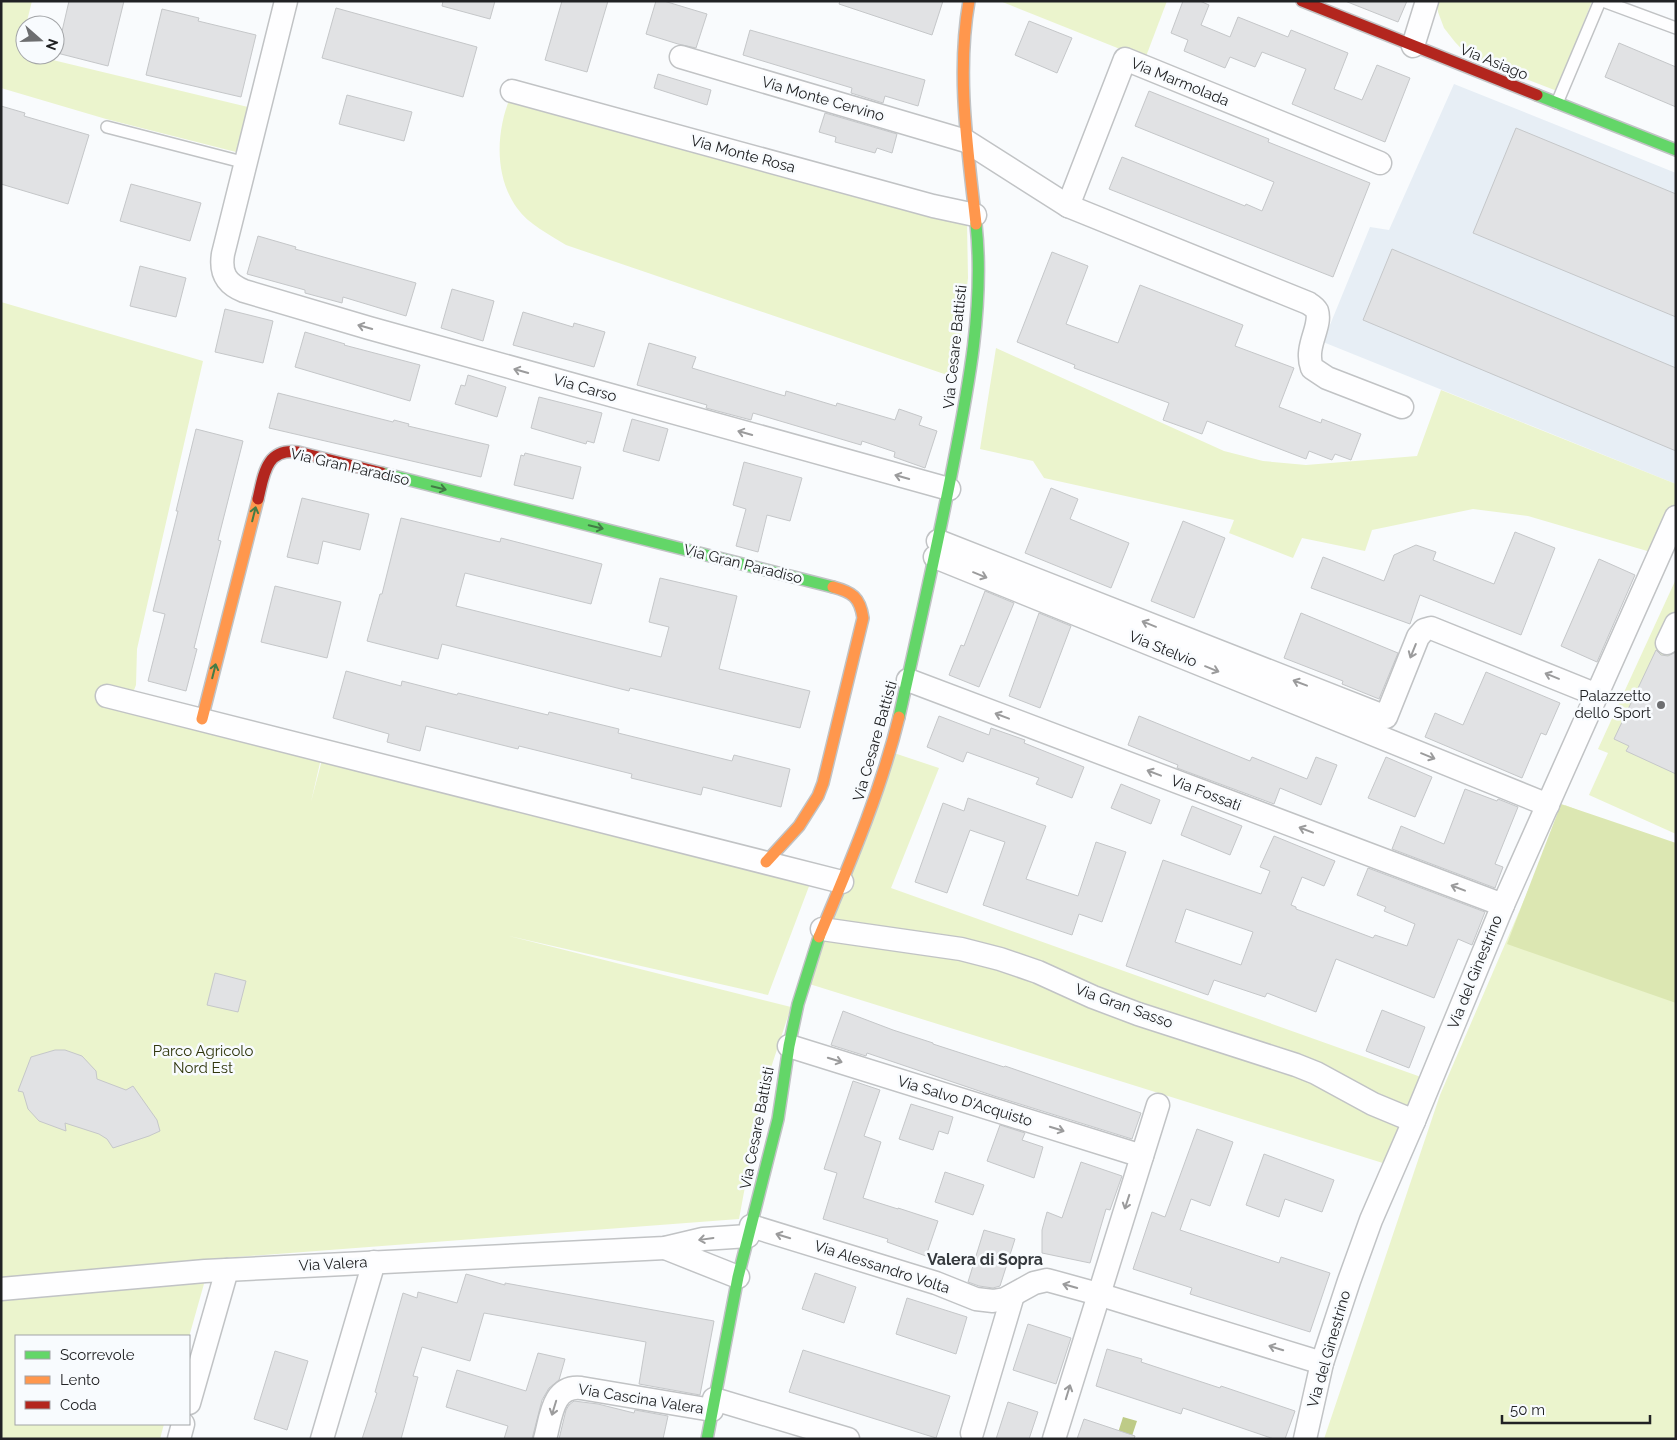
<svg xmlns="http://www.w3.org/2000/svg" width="1677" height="1440" viewBox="0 0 1677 1440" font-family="Raleway,sans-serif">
	<rect width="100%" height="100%" fill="#f9fbfd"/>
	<path fill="#e7eef5" d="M 1454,84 L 1676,173 L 1676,484 L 1323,342 L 1370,227 L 1389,230 Z"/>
	<g fill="#ebf4cd">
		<path d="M 1,1 L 32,1 L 26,25 L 25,25 L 20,52 L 25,53 L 25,55 L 32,55 L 248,107 L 236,152 L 106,119 L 1,88 Z"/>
		<path d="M 1000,1 L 1167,1 L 1145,59 Z"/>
		<path d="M 1437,1 L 1592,1 L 1557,91 L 1469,57 L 1455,42 L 1444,28 L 1438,12 Z"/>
		<path d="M 513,91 L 967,222 L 968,278 L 956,378 L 566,245 C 550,235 528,224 517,208 C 493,175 496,127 513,91 Z"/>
		<path d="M 1,302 L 203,361 L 137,649 L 136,685 L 132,695 L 322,754 L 311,802 L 323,756 L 811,881 L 768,995 L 505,935 L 791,1007 L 762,1095 L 739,1219 L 211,1259 L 189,1337 L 16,1336 L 16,1424 L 164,1424 L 160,1439 L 1,1439 Z"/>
		<path d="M 996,348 L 1224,451 L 1263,461 L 1306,465 L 1417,456 L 1441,390 L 1676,484 L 1676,501 L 1654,553 L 1528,516 L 1473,509 L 1372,530 L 1365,551 L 1302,538 L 1293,558 L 1229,533 L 1234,520 L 1044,478 L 1033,461 L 980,449 Z"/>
		<path d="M 1676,579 L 1676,834 L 1589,795 L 1608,753 L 1598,749 Z"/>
		<path d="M 888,751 L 939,768 L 891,888 L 1421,1077 L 1386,1164 L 803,982 Z"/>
		<path d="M 1565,805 L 1676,850 L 1676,1439 L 1324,1439 L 1440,1095 Z"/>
	</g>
	<path fill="#dce7b2" d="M 1561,804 L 1676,843 L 1676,1003 L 1507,944 Z"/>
	<path fill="#becb87" d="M 1123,1417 L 1137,1421 L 1131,1439 L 1116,1439 Z"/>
	<g fill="#e1e2e4" stroke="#c5c7c9" fill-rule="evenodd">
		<path d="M 69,1 L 124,1 L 108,66 L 57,53 Z"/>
		<path d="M 443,1 L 495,1 L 490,19 L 442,6 Z"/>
		<path d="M 562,1 L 608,1 L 587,72 L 545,60 Z"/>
		<path d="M 656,1 L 664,1 L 707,14 L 696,48 L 678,44 L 646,34 Z"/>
		<path d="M 840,1 L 943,1 L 932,35 L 839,4 Z"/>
		<path d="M 1183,1 L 1200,1 L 1209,5 L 1201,25 L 1230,37 L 1238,17 L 1288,37 L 1291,30 L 1348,53 L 1334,89 L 1362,100 L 1377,65 L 1410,78 L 1385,142 L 1292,104 L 1306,69 L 1262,52 L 1255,67 L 1230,57 L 1225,68 L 1184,51 L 1188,40 L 1171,33 Z"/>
		<path d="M 1345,1 L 1407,1 L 1398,22 Z"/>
		<path d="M 336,8 L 477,47 L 463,97 L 322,58 Z"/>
		<path d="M 162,9 L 199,18 L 198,21 L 256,35 L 241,97 L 146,75 Z"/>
		<path d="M 1029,21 L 1072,38 L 1057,73 L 1015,55 Z"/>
		<path d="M 750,30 L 925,80 L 918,106 L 885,96 L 883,103 L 851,93 L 852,88 L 743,55 Z"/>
		<path d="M 1619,43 L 1676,67 L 1676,107 L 1605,77 Z"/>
		<path d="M 658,74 L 711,90 L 707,105 L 654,88 Z"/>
		<path d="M 1149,91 L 1269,139 L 1268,142 L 1370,183 L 1333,277 L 1109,189 L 1122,157 L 1245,206 L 1246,204 L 1262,211 L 1274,182 L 1135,126 Z"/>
		<path d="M 347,95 L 412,112 L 404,141 L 339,124 Z"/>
		<path d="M 1,106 L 25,113 L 24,116 L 89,135 L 68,204 L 1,184 Z"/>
		<path d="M 825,113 L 897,134 L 892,153 L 877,148 L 875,153 L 835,142 L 836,137 L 819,132 Z"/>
		<path d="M 1516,128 L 1676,194 L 1676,317 L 1473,233 Z"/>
		<path d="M 131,184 L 201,203 L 190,241 L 120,221 Z"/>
		<path d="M 258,236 L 296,247 L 295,249 L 416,283 L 406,316 L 343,297 L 342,303 L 305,293 L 305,290 L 247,274 Z"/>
		<path d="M 1392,249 L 1676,368 L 1676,451 L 1363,320 Z"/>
		<path d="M 1052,252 L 1088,266 L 1066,324 L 1118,343 L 1140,285 L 1243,325 L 1235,346 L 1294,368 L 1279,407 L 1321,423 L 1322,419 L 1361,434 L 1351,460 L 1335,454 L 1332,460 L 1309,451 L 1306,459 L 1207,421 L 1202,434 L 1163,420 L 1169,403 L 1074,368 L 1075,365 L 1017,342 Z"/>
		<path d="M 140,266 L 186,278 L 176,317 L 130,306 Z"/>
		<path d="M 452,289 L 494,301 L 483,341 L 441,328 Z"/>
		<path d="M 225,309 L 273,321 L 263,363 L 215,352 Z"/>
		<path d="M 523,312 L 573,327 L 574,323 L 605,332 L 594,367 L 513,345 Z"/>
		<path d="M 305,332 L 345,344 L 344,345 L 420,365 L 410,401 L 295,367 Z"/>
		<path d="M 649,343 L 696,357 L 692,368 L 785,396 L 786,391 L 836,406 L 837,403 L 895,420 L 899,409 L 922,417 L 919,425 L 937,431 L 925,468 L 894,457 L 895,452 L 862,441 L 861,445 L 753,413 L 751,420 L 706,408 L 707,405 L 637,385 Z"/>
		<path d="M 468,375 L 506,387 L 497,417 L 455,404 L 461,385 L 465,386 Z"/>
		<path d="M 278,393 L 393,422 L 394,420 L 409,424 L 408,426 L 489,445 L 481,477 L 269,428 Z"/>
		<path d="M 539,397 L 602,413 L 594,443 L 587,441 L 586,444 L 531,428 Z"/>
		<path d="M 632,419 L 668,429 L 659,461 L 623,451 Z"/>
		<path d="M 196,429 L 243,441 L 218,540 L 221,541 L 194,648 L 197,649 L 186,691 L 148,681 L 165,614 L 153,611 L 178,511 L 176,511 Z"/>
		<path d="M 525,453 L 581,467 L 573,499 L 514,485 L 521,455 L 524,456 Z"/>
		<path d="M 744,462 L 802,478 L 790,521 L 767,515 L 758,552 L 736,546 L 746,509 L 733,505 Z"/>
		<path d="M 1051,488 L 1078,499 L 1070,519 L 1129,543 L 1111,588 L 1025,553 Z"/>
		<path d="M 302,498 L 369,514 L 360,550 L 323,541 L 318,564 L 287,557 Z"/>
		<path d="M 401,518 L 500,542 L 501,538 L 602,564 L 591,604 L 465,573 L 456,606 L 661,657 L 669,627 L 649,622 L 660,578 L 737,596 L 719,669 L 810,691 L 800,728 L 630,688 L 629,691 L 442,644 L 438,659 L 367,641 L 380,594 L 382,594 Z"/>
		<path d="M 1183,521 L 1225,538 L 1194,618 L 1151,601 Z"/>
		<path d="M 1515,532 L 1555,548 L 1521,635 L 1420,595 L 1410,624 L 1311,588 L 1323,557 L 1384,581 L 1394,555 L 1416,545 L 1436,552 L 1433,560 L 1494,584 Z"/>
		<path d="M 1599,559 L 1635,575 L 1597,662 L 1561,646 Z"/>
		<path d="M 275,586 L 341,602 L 327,658 L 261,642 Z"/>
		<path d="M 985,591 L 1014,603 L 979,687 L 949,675 L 961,645 L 964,646 Z"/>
		<path d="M 1039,613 L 1071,626 L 1040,708 L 1009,696 Z"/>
		<path d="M 1301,613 L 1398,653 L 1379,699 L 1342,684 L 1343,681 L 1284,658 Z"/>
		<path d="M 1656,650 L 1661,655 L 1668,656 L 1676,652 L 1676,774 L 1626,751 L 1629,746 L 1614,739 Z"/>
		<path d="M 346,671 L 401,686 L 402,681 L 457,695 L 458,693 L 548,715 L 549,712 L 619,729 L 618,733 L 732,761 L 734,755 L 790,769 L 781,807 L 703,787 L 701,795 L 631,778 L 632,774 L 519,746 L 518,749 L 426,726 L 420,751 L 387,742 L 389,734 L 333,718 Z"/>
		<path d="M 1486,672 L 1560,703 L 1546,735 L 1541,733 L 1522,778 L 1425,737 L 1435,713 L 1463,725 Z"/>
		<path d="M 939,716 L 989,735 L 991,728 L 1025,740 L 1024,743 L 1084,767 L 1072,798 L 1036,784 L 1039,778 L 967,752 L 963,762 L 927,747 Z"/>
		<path d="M 1139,716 L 1250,761 L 1252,757 L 1307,779 L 1316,757 L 1337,765 L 1321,805 L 1280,788 L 1274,804 L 1177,768 L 1178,765 L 1128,745 Z"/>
		<path d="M 1386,757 L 1432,777 L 1415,817 L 1368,798 Z"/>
		<path d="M 1121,784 L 1160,800 L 1151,824 L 1111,808 Z"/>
		<path d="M 1465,789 L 1497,801 L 1498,799 L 1518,807 L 1495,864 L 1503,867 L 1495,888 L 1392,849 L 1401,826 L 1444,844 Z"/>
		<path d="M 968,798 L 1046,826 L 1026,879 L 1078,896 L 1096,842 L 1126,852 L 1102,922 L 1079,914 L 1072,935 L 983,905 L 1005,842 L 970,830 L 947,893 L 915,882 L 943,803 L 964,811 Z"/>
		<path d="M 1192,806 L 1242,826 L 1230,855 L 1181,835 Z"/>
		<path d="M 1274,836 L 1335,861 L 1324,886 L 1302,877 L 1291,905 L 1296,907 L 1296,909 L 1373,938 L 1375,935 L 1407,946 L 1415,924 L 1384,911 L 1386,907 L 1357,895 L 1368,868 L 1485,912 L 1472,945 L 1458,939 L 1434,998 L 1336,959 L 1316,1012 L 1267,993 L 1265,997 L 1214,980 L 1208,995 L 1126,966 L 1163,860 L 1261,894 L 1270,871 L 1260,867 ZM 1186,909 L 1253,932 L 1241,965 L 1175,942 Z"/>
		<path d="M 215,973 L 246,981 L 238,1012 L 207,1005 Z"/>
		<path d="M 1382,1010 L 1425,1027 L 1409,1068 L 1366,1051 Z"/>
		<path d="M 843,1011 L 893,1030 L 933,1043 L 933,1044 L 1004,1067 L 1005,1066 L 1141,1113 L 1132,1139 L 994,1096 L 867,1053 L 866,1056 L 831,1045 Z"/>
		<path d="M 55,1050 L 65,1050 L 82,1056 L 96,1071 L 97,1079 L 126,1090 L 133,1086 L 157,1120 L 160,1131 L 149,1136 L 113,1148 L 107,1139 L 99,1134 L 65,1123 L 66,1131 L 39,1121 L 28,1109 L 23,1092 L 18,1091 L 31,1057 Z"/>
		<path d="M 853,1081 L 880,1090 L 864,1136 L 881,1142 L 863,1198 L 898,1209 L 898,1208 L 938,1221 L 926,1256 L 887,1242 L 888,1239 L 823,1219 L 837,1173 L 824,1169 Z"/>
		<path d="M 911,1104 L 953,1117 L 948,1134 L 939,1131 L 933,1150 L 899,1139 Z"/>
		<path d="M 1000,1125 L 1025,1133 L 1022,1140 L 1043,1147 L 1034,1178 L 987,1161 Z"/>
		<path d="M 1197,1129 L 1233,1142 L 1210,1206 L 1191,1199 L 1180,1230 L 1279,1263 L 1281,1257 L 1330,1273 L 1310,1332 L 1190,1294 L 1192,1288 L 1133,1269 L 1152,1212 L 1165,1217 Z"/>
		<path d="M 1264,1154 L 1334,1180 L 1322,1212 L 1285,1199 L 1279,1217 L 1246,1205 Z"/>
		<path d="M 1081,1162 L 1122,1176 L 1110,1210 L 1106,1209 L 1090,1263 L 1042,1253 L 1042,1230 L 1047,1212 L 1062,1218 Z"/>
		<path d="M 945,1172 L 984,1185 L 973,1215 L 935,1202 Z"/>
		<path d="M 984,1230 L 1015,1239 L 1000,1286 L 993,1288 L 979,1286 L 968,1282 Z"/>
		<path d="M 815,1273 L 856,1287 L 844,1323 L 802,1309 Z"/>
		<path d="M 466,1274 L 505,1285 L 505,1283 L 714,1321 L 700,1395 L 639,1384 L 646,1342 L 484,1313 L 470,1361 L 422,1347 L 413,1376 L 418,1377 L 401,1439 L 362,1439 L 377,1393 L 375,1392 L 403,1293 L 417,1298 L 418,1292 L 457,1303 Z"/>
		<path d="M 907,1298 L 967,1317 L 956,1354 L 896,1334 Z"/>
		<path d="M 1028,1324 L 1071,1338 L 1056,1384 L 1013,1370 Z"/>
		<path d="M 1107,1349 L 1142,1359 L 1141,1362 L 1220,1388 L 1221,1386 L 1295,1411 L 1285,1439 L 1274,1439 L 1183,1408 L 1181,1414 L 1096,1386 Z"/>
		<path d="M 803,1350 L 950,1396 L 936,1438 L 789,1392 Z"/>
		<path d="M 275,1351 L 308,1361 L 287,1430 L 254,1419 Z"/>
		<path d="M 538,1353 L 565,1359 L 559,1380 L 549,1388 L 542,1400 L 532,1439 L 504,1439 L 508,1426 L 446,1407 L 457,1370 L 526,1391 Z"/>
		<path d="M 574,1401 L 598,1404 L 634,1413 L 635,1410 L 668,1416 L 663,1439 L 559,1439 L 566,1410 L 569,1405 Z"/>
		<path d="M 1008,1402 L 1038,1412 L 1029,1439 L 996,1439 Z"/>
		<path d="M 1084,1419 L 1135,1436 L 1134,1439 L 1077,1439 Z"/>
	</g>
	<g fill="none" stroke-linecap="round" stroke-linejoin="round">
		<g stroke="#c1c3c5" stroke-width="14">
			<g id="lane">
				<path d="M 1603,1 L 1676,28"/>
				<path d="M 1557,103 L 1600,1"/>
				<path d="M 107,127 L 246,163"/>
			</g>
		</g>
		<g stroke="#c1c3c5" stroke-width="25">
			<g id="street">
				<path d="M 286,1 L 223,254 C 220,273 226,284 244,291 L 369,328 L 949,489"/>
				<path d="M 1413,46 L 1427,1"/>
				<path d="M 681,57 L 966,141 L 1068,206 L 1308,303 C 1311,305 1315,307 1317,311 C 1322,327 1304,346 1312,368 L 1327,378 L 1402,407"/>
				<path d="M 512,91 L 933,206 L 975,215"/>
				<path d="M 1068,206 L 1125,59 L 1380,163"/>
				<path d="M 938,541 L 1386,717 L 1418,637 L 1424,630 L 1431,628 L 1597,695"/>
				<path d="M 935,557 L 1548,805"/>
				<path d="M 1667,643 L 1676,624"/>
				<path d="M 908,680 L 1503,905"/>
				<path d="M 107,696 L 842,882"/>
				<path d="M 822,929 L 961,949 L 1000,959 L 1038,972 L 1093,997 L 1138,1014 L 1296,1065 L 1316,1073 L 1373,1104 L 1414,1121"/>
				<path d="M 789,1046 L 1142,1156"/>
				<path d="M 751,1226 L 936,1283 L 976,1299 L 993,1301 L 1005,1299 L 1034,1283 L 1047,1280 L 1098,1294 L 1322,1363"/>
				<path d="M 665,1248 L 738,1277"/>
				<path d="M 1,1289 L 205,1271 L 665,1248 L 703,1239 L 748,1236"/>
				<path d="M 714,1399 L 848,1439"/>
				<path d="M 189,1403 L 227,1270"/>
				<path d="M 972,1433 L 1013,1295"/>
				<path d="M 179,1439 L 183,1424"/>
				<path d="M 322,1439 L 374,1262"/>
				<path d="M 545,1439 C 551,1418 552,1385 581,1388 L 712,1410"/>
				<path d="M 1054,1439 L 1158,1105"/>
				<path d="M 1305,1439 L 1322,1363 L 1349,1281 L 1371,1220 L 1414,1121 L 1503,905 L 1676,517"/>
			</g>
		</g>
		<g stroke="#c1c3c5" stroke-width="14">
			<g id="fast">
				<path d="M 1537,95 L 1676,150"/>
				<path d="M 382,473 L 833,587"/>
				<path d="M 899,717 C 917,637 935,557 951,476 C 967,394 985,308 976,224"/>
				<path d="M 707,1439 L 738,1277 L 778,1119 L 789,1046 L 798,1004 L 819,937"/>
			</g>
		</g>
		<g stroke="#c1c3c5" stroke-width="14">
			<g id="slow">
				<path d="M 969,1 C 956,75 968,150 976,224"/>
				<path d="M 202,719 L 258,499"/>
				<path d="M 766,862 L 799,826 L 818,796 L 823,783 L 863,618 C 860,597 852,592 833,587"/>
				<path d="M 819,937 C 849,865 880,794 899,717"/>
			</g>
		</g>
		<g stroke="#c1c3c5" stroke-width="14">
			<g id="jam">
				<path d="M 1302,1 L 1537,95"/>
				<path d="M 258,499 C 264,474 266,448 298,452 L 382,473"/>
			</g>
		</g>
		<use href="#lane" stroke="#fefeff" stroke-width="11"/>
		<use href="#street" stroke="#fefeff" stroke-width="22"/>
		<use href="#fast" stroke="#63d668" stroke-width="11"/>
		<use href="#slow" stroke="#ff974d" stroke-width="11"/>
		<use href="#jam" stroke="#b3261e" stroke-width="11"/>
	</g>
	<defs><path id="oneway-shaft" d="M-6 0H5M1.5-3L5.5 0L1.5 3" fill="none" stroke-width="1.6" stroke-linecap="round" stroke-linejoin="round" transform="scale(1.25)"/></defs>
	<g stroke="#9b9b9c">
		<use href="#oneway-shaft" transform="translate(365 327) rotate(-164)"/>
		<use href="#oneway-shaft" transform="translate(521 371) rotate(-164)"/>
		<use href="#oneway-shaft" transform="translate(745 433) rotate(-164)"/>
		<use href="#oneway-shaft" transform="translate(902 477) rotate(-164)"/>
		<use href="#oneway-shaft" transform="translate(980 575) rotate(22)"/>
		<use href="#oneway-shaft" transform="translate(1149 624) rotate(-158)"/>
		<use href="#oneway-shaft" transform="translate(1413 651) rotate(112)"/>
		<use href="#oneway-shaft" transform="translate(1212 669) rotate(22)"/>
		<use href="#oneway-shaft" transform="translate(1552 676) rotate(-158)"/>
		<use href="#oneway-shaft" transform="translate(1300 683) rotate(-159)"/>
		<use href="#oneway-shaft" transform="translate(1002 716) rotate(-159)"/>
		<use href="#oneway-shaft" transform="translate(1428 756) rotate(22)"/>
		<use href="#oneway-shaft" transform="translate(1154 773) rotate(-159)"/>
		<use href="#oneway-shaft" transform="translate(1306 830) rotate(-159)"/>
		<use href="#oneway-shaft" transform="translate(1458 888) rotate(-159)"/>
		<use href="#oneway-shaft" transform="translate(835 1060) rotate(17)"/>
		<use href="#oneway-shaft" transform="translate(1057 1129) rotate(17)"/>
		<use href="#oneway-shaft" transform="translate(1127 1202) rotate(108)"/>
		<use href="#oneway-shaft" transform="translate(783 1236) rotate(-163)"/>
		<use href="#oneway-shaft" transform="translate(706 1239) rotate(172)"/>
		<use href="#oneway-shaft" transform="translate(1070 1286) rotate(-164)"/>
		<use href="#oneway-shaft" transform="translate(1276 1348) rotate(-163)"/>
		<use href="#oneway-shaft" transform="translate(1068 1392) rotate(-73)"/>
		<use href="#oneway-shaft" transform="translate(554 1408) rotate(107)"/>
	</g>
	<g stroke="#427c46">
		<use href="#oneway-shaft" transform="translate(439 488) rotate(14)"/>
		<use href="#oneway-shaft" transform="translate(254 514) rotate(-76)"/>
		<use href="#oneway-shaft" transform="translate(596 527) rotate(14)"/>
		<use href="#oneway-shaft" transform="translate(214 671) rotate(-76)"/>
	</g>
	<circle fill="#6d6e70" stroke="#f8fbfe" stroke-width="2" cx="1661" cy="705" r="5"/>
	<g text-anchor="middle" stroke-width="5" stroke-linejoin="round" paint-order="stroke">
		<g font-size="15" fill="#212224" stroke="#f8fbfe">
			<text transform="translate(1494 62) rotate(22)" y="5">Via Asiago</text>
			<text transform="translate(1180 82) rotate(22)" y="5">Via Marmolada</text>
			<text transform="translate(823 99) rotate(16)" y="5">Via Monte Cervino</text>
			<text transform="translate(743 154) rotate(15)" y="5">Via Monte Rosa</text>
			<text transform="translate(955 347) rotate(-84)" y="5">Via Cesare Battisti</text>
			<text transform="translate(585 388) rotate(16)" y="5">Via Carso</text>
			<text transform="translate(350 467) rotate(13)" y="5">Via Gran Paradiso</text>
			<text transform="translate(743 564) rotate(14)" y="5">Via Gran Paradiso</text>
			<text transform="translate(1163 649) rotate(22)" y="5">Via Stelvio</text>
			<text transform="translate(875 741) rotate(-74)" y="5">Via Cesare Battisti</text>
			<text transform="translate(1206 793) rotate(21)" y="5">Via Fossati</text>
			<text transform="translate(1475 972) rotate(-68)" y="5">Via del Ginestrino</text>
			<text transform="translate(1124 1006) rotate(20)" y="5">Via Gran Sasso</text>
			<text transform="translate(965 1101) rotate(17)" y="5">Via Salvo D'Acquisto</text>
			<text transform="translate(757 1128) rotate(-79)" y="5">Via Cesare Battisti</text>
			<text transform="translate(333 1264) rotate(-3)" y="5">Via Valera</text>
			<text transform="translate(882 1267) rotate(18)" y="5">Via Alessandro Volta</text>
			<text transform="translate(1329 1349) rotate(-74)" y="5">Via del Ginestrino</text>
			<text transform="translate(641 1399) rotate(9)" y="5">Via Cascina Valera</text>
		</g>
		<g font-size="15" fill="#212224" stroke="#f8fbfe" text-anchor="end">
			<text x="1651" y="701">Palazzetto<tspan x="1651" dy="17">dello Sport</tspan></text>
		</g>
		<g font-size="15" fill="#30370d" stroke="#f8fbfe">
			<text x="203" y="1056">Parco Agricolo<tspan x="203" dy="17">Nord Est</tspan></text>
		</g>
		<g font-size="16" font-weight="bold" fill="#35393d" stroke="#f8fbfe">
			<text x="985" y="1265">Valera di Sopra</text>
		</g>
	</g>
	<rect width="1677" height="1440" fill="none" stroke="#212224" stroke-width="5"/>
	<rect x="15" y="1335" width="175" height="90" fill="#f8fbfe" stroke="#a2a4a7"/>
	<rect x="25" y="1351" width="25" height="8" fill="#63d668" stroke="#a2a4a7"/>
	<text x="60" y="1360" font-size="15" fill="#212224">Scorrevole</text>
	<rect x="25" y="1376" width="25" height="8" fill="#ff974d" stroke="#a2a4a7"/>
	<text x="60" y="1385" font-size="15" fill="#212224">Lento</text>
	<rect x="25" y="1401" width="25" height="8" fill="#b3261e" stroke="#a2a4a7"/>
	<text x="60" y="1410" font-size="15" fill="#212224">Coda</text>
	<g transform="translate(40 40) rotate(110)"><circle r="24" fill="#f8fbfe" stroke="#a2a4a7"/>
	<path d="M0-4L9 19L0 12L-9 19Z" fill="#6d6e70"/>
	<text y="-8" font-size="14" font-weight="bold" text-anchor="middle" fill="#212224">N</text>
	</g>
	<path d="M1502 1415v8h148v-8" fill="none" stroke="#212224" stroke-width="2.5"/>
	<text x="1510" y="1415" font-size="15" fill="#212224" stroke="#f8fbfe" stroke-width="4" paint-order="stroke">50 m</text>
</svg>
